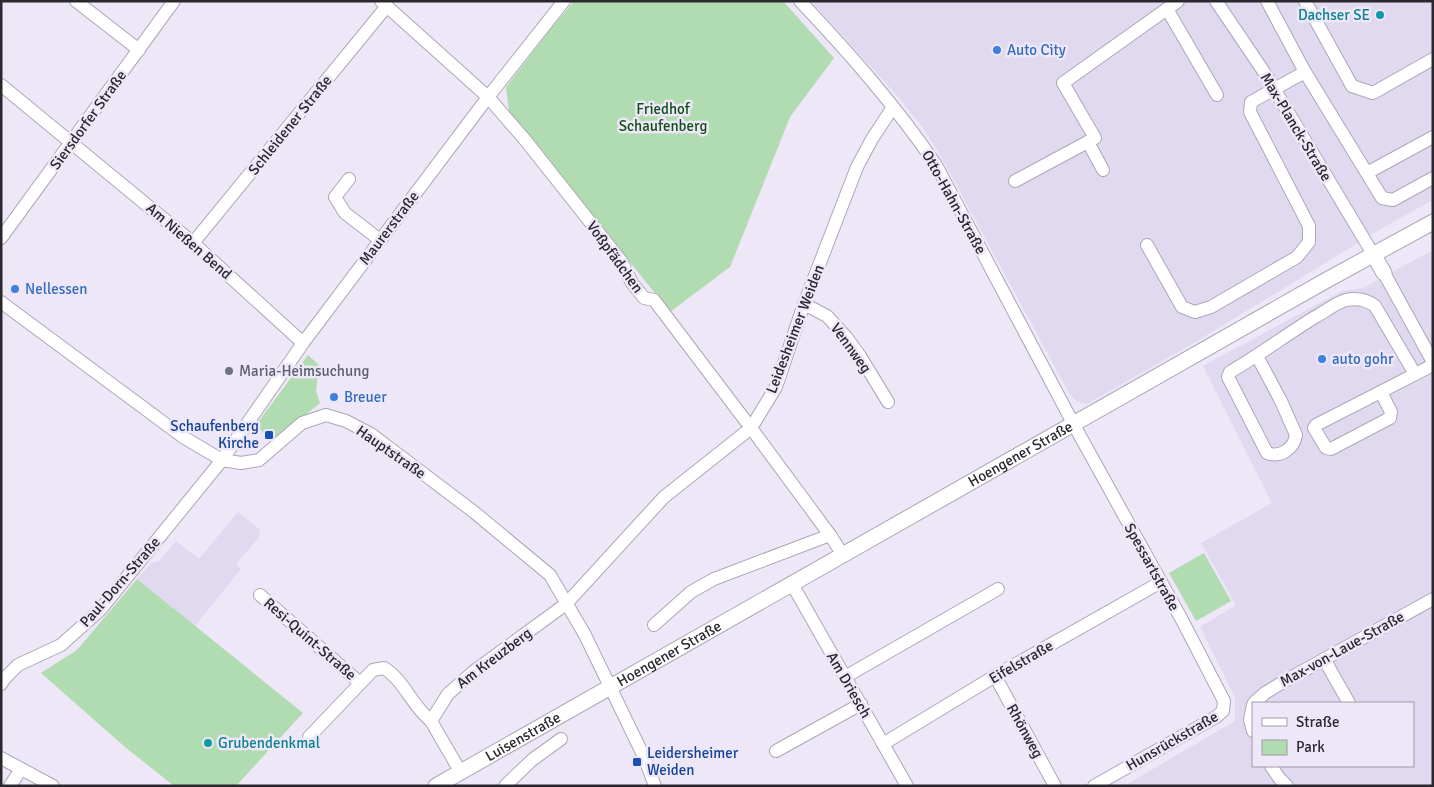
<svg xmlns="http://www.w3.org/2000/svg" width="1434" height="787" viewBox="0 0 1434 787" font-family="Signika,sans-serif">
	<rect width="100%" height="100%" fill="#ede7f7"/>
	<g fill="#e1d9f0" fill-rule="evenodd">
		<path d="M 811,1 L 1433,1 L 1433,200 L 1386,226 L 1189,346 L 1087,404 L 1078,402 L 1070,395 L 943,160 L 924,129 L 900,99 Z"/>
		<path d="M 1433,250 L 1433,786 L 1124,786 L 1235,721 L 1235,697 L 1200,627 L 1236,605 L 1201,543 L 1272,503 L 1203,366 L 1342,291 L 1363,288 ZM 1253,703 L 1413,703 L 1413,766 L 1253,766 Z"/>
		<path d="M 238,512 L 259,529 L 260,536 L 236,564 L 241,569 L 195,626 L 137,579 L 152,562 L 158,562 L 176,541 L 199,559 Z"/>
	</g>
	<g fill="#b1dbb0">
		<path d="M 574,1 L 783,1 L 834,58 L 790,117 L 730,267 L 670,312 L 509,111 L 506,87 L 549,31 Z"/>
		<path d="M 308,355 L 319,365 L 316,391 L 320,403 L 272,442 L 256,425 Z"/>
		<path d="M 1204,553 L 1231,601 L 1196,621 L 1169,573 Z"/>
		<path d="M 137,579 L 303,713 L 236,786 L 174,786 L 125,747 L 41,673 L 77,650 Z"/>
	</g>
	<g fill="none" stroke-linecap="round" stroke-linejoin="round">
		<g stroke="#aca7b6" stroke-width="14">
			<g id="minor">
				<path d="M 76,1 L 139,50"/>
				<path d="M 381,1 L 488,97 L 526,141 L 621,261 L 632,283 L 644,298 L 654,300 L 751,428 L 830,535 L 843,555"/>
				<path d="M 800,1 C 849,53 896,106 936,165 L 1074,425 L 1182,620 L 1224,701 L 1223,711 L 1216,717 L 1094,786"/>
				<path d="M 1216,1 L 1264,72 L 1373,254"/>
				<path d="M 1267,1 L 1305,72"/>
				<path d="M 1305,1 L 1352,86 L 1373,93 L 1433,59"/>
				<path d="M 1167,9 L 1217,95"/>
				<path d="M 1,85 L 193,243 L 303,343"/>
				<path d="M 1088,142 L 1103,170"/>
				<path d="M 1367,173 L 1433,137"/>
				<path d="M 349,179 L 335,197 L 345,213 L 380,240"/>
				<path d="M 1015,181 L 1095,138 L 1063,83 L 1178,1"/>
				<path d="M 1,238 L 174,1"/>
				<path d="M 193,243 L 387,6"/>
				<path d="M 1147,245 L 1182,307 L 1195,312 L 1211,307 L 1297,257 L 1309,242 L 1309,226 L 1250,112 L 1251,102 L 1305,72 L 1382,198 L 1393,200 L 1433,178"/>
				<path d="M 1384,273 L 1433,362"/>
				<path d="M 1,302 L 183,437 L 222,460 L 241,463 L 259,460 L 302,423 L 326,415 L 346,421 L 371,434 L 474,512 L 550,575 L 585,635 L 645,759 L 655,786"/>
				<path d="M 804,304 L 827,316 L 847,338 L 860,356 L 888,402"/>
				<path d="M 1257,356 L 1281,401 L 1296,435 C 1294,449 1280,458 1267,453 L 1228,377 L 1230,372 C 1259,355 1286,335 1315,317 C 1325,312 1335,303 1346,300 C 1356,298 1367,300 1375,306 L 1415,374"/>
				<path d="M 1381,392 L 1391,412 L 1390,418 L 1331,449 L 1326,448 L 1314,428 L 1316,425 L 1433,365"/>
				<path d="M 792,584 L 907,786"/>
				<path d="M 260,595 L 360,683"/>
				<path d="M 654,625 L 691,592 L 714,579 L 830,535"/>
				<path d="M 1324,659 L 1349,703"/>
				<path d="M 995,676 L 1055,786"/>
				<path d="M 845,677 L 998,589"/>
				<path d="M 1,684 L 5,678 L 18,665 L 61,645 L 100,610 L 118,588 L 222,460 L 303,343 L 488,97 L 564,1"/>
				<path d="M 1254,703 L 1265,693 L 1283,682 L 1433,599"/>
				<path d="M 1253,705 L 1250,720 L 1253,731"/>
				<path d="M 309,737 L 373,670 L 384,668 C 404,680 412,706 431,721"/>
				<path d="M 883,744 L 995,676 L 1161,582"/>
				<path d="M 776,751 L 861,704"/>
				<path d="M 1,758 L 53,786"/>
				<path d="M 1271,766 L 1279,778 L 1287,786"/>
				<path d="M 460,771 L 431,721 L 448,694 L 473,672 L 566,604 L 664,497 L 751,428 L 776,387 L 804,304 L 857,167 L 872,139 L 893,107"/>
				<path d="M 10,786 L 21,769"/>
				<path d="M 505,786 L 532,760 L 561,739"/>
			</g>
		</g>
		<g stroke="#aca7b6" stroke-width="17">
			<g id="major">
				<path d="M 1373,254 L 1384,273"/>
				<path id="s1" d="M 436,786 L 1325,281 L 1433,222"/>
			</g>
		</g>
		<use href="#minor" stroke="#fff" stroke-width="12"/>
		<use href="#major" stroke="#fff" stroke-width="15"/>
	</g>
	<g fill="#0f9aa8" stroke="#ede7f7" stroke-width="2">
		<circle cx="1380" cy="15" r="5"/>
		<circle cx="208" cy="743" r="5"/>
	</g>
	<g fill="#3f7fe0" stroke="#ede7f7" stroke-width="2">
		<circle cx="997" cy="50" r="5"/>
		<circle cx="15" cy="289" r="5"/>
		<circle cx="1322" cy="359" r="5"/>
		<circle cx="334" cy="397" r="5"/>
	</g>
	<circle fill="#6b7280" stroke="#ede7f7" stroke-width="2" cx="229" cy="371" r="5"/>
	<g fill="#1a4fb4" stroke="#ede7f7" stroke-width="2">
		<rect x="264" y="430" width="10" height="10" rx="2.5"/>
		<rect x="632" y="757" width="10" height="10" rx="2.5"/>
	</g>
	<g text-anchor="middle" stroke-width="5" stroke-linejoin="round" paint-order="stroke">
		<g font-size="15" fill="#0d838f" stroke="#ede7f7" text-anchor="end">
			<text x="1370" y="20">Dachser SE</text>
			<text x="218" y="748" text-anchor="start">Grubendenkmal</text>
		</g>
		<g font-size="15" fill="#366cbe" stroke="#ede7f7" text-anchor="start">
			<text x="1007" y="55">Auto City</text>
			<text x="25" y="294">Nellessen</text>
			<text x="1332" y="364">auto gohr</text>
			<text x="344" y="402">Breuer</text>
		</g>
		<g font-size="15" fill="#0f4f16" stroke="#ede7f7">
			<text x="663" y="114">Friedhof<tspan x="663" dy="17">Schaufenberg</tspan></text>
		</g>
		<g font-size="15" fill="#2a282e" stroke="#ede7f7">
			<text transform="translate(88 120) rotate(-54)" y="5">Siersdorfer Straße</text>
			<text transform="translate(290 125) rotate(-51)" y="5">Schleidener Straße</text>
			<text transform="translate(1296 127) rotate(59)" y="5">Max-Planck-Straße</text>
			<text transform="translate(954 202) rotate(61)" y="5">Otto-Hahn-Straße</text>
			<text transform="translate(389 228) rotate(-53)" y="5">Maurerstraße</text>
			<text transform="translate(189 241) rotate(41)" y="5">Am Nießen Bend</text>
			<text transform="translate(615 257) rotate(54)" y="5">Voßpfädchen</text>
			<text transform="translate(795 329) rotate(-69)" y="5">Leidesheimer Weiden</text>
			<text transform="translate(851 348) rotate(54)" y="5">Vennweg</text>
			<text transform="translate(391 452) rotate(35)" y="5">Hauptstraße</text>
			<text dy="5" stroke="none"><textPath href="#s1" startOffset="672">Hoengener Straße</textPath></text>
			<text transform="translate(1152 567) rotate(61)" y="5">Spessartstraße</text>
			<text transform="translate(120 582) rotate(-49)" y="5">Paul-Dorn-Straße</text>
			<text transform="translate(310 639) rotate(41)" y="5">Resi-Quint-Straße</text>
			<text transform="translate(1342 649) rotate(-29)" y="5">Max-von-Laue-Straße</text>
			<text dy="5" stroke="none"><textPath href="#s1" startOffset="268">Hoengener Straße</textPath></text>
			<text transform="translate(494 658) rotate(-37)" y="5">Am Kreuzberg</text>
			<text transform="translate(1021 662) rotate(-30)" y="5">Eifelstraße</text>
			<text transform="translate(849 685) rotate(60)" y="5">Am Driesch</text>
			<text transform="translate(1025 731) rotate(61)" y="5">Rhönweg</text>
			<text dy="5" stroke="none"><textPath href="#s1" startOffset="100">Luisenstraße</textPath></text>
			<text transform="translate(1172 741) rotate(-30)" y="5">Hunsrückstraße</text>
		</g>
		<g font-size="15" fill="#5b616d" stroke="#ede7f7" text-anchor="start">
			<text x="239" y="376">Maria-Heimsuchung</text>
		</g>
		<g font-size="15" fill="#164399" stroke="#ede7f7" text-anchor="end">
			<text x="259" y="431">Schaufenberg<tspan x="259" dy="17">Kirche</tspan></text>
			<text x="647" y="758" text-anchor="start">Leidersheimer<tspan x="647" dy="17">Weiden</tspan></text>
		</g>
	</g>
	<rect width="1434" height="787" fill="none" stroke="#2a282e" stroke-width="5"/>
	<rect x="1252" y="702" width="162" height="65" fill="#ede7f7" stroke="#9f9ba7"/>
	<rect x="1262" y="718" width="25" height="8" fill="#ffffff" stroke="#9f9ba7"/>
	<text x="1296" y="727" font-size="15" fill="#2a282e">Straße</text>
	<rect x="1262" y="740" width="25" height="15" fill="#b1dbb0" stroke="#9f9ba7"/>
	<text x="1296" y="752" font-size="15" fill="#2a282e">Park</text>
</svg>
